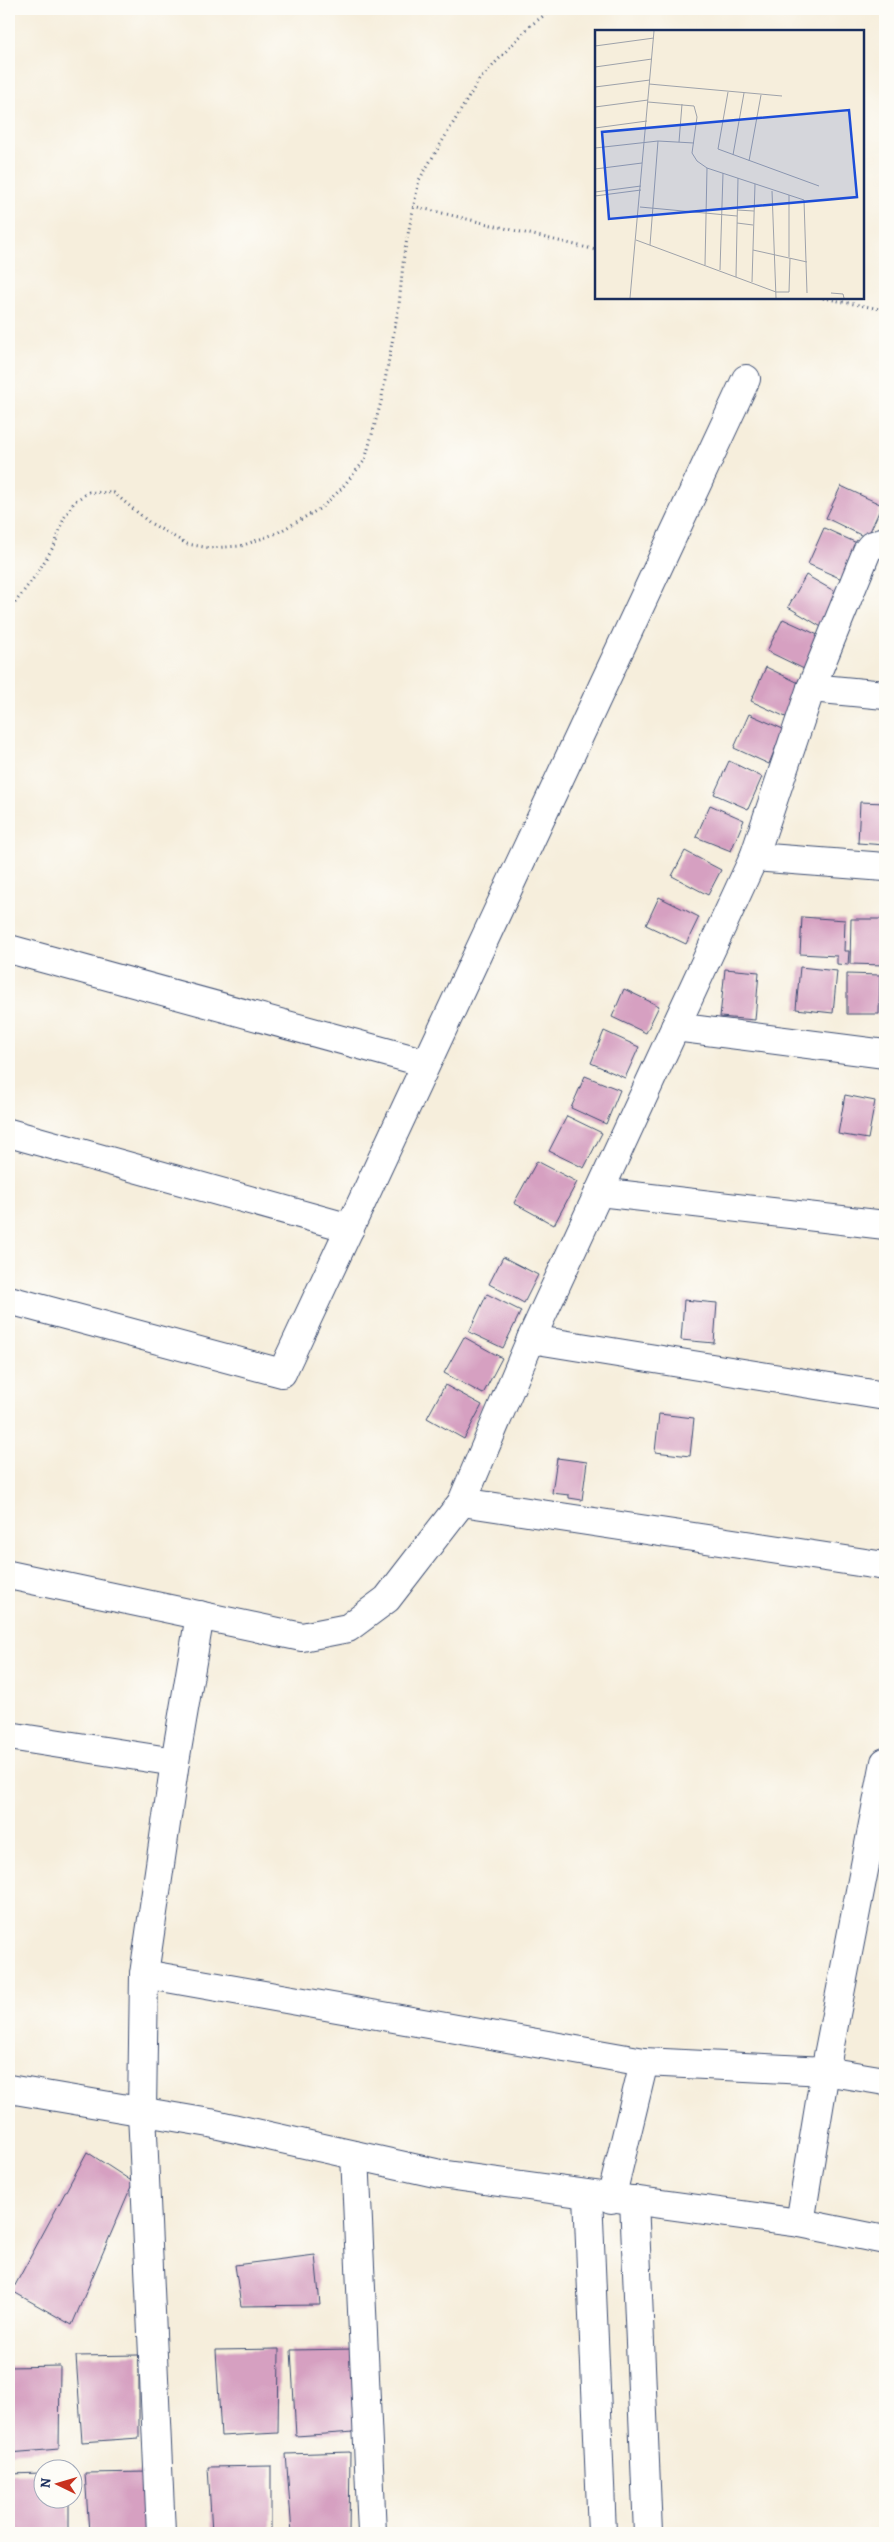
<svg xmlns="http://www.w3.org/2000/svg" width="894" height="2542" viewBox="0 0 894 2542" font-family="Alegreya,serif">
	<rect width="100%" height="100%" fill="#fdfcf7"/>
	<filter id="ink" filterUnits="userSpaceOnUse"><feTurbulence type="fractalNoise" baseFrequency=".02" numOctaves="2"/><feDisplacementMap in="SourceGraphic" scale="10" xChannelSelector="R" yChannelSelector="G"/><feConvolveMatrix kernelMatrix="1 2 1 2 8 2 1 2 1" color-interpolation-filters="sRGB"/></filter>
	<filter id="wash" filterUnits="userSpaceOnUse"><feTurbulence type="fractalNoise" baseFrequency=".0096" numOctaves="4" result="noise"/><feDisplacementMap in="SourceGraphic" scale="20" xChannelSelector="R" yChannelSelector="G"/><feGaussianBlur stdDeviation="1.12" result="paint"/><feColorMatrix in="noise" values="0 0 0 0 0 0 0 0 0 0 0 0 0 0 0 0 0 1.4 0 .05"/><feComposite in="paint" operator="in"/></filter>
	<g filter="url(#wash)">
		<rect width="100%" height="100%" fill="#f6eedc"/>
		<g id="blocks">
			<g fill="#d6a0c1">
				<path d="M 841,486 L 882,505 L 867,538 L 826,518 Z"/>
				<path d="M 824,528 L 859,544 L 844,580 L 808,564 Z"/>
				<path d="M 806,575 L 841,595 L 823,628 L 788,607 Z"/>
				<path d="M 783,619 L 820,636 L 804,669 L 767,651 Z"/>
				<path d="M 766,667 L 805,686 L 790,719 L 751,701 Z"/>
				<path d="M 749,714 L 783,729 L 769,764 L 734,748 Z"/>
				<path d="M 729,761 L 762,777 L 748,809 L 714,794 Z"/>
				<path d="M 860,802 L 885,803 L 885,845 L 858,843 Z"/>
				<path d="M 710,805 L 744,820 L 731,851 L 696,837 Z"/>
				<path d="M 685,851 L 721,870 L 708,895 L 672,876 Z"/>
				<path d="M 659,897 L 699,917 L 686,944 L 646,925 Z"/>
				<path d="M 802,917 L 845,920 L 844,951 L 849,951 L 848,965 L 837,964 L 837,956 L 800,954 Z"/>
				<path d="M 851,919 L 885,919 L 885,965 L 850,964 Z"/>
				<path d="M 800,967 L 837,971 L 833,1013 L 796,1009 Z"/>
				<path d="M 725,969 L 759,972 L 755,1020 L 720,1017 Z"/>
				<path d="M 847,974 L 880,975 L 879,1014 L 847,1014 Z"/>
				<path d="M 624,989 L 659,1006 L 646,1033 L 612,1017 Z"/>
				<path d="M 604,1031 L 639,1047 L 625,1078 L 591,1063 Z"/>
				<path d="M 585,1076 L 620,1090 L 606,1124 L 571,1108 Z"/>
				<path d="M 845,1095 L 875,1101 L 868,1139 L 838,1134 Z"/>
				<path d="M 567,1116 L 602,1133 L 584,1168 L 549,1151 Z"/>
				<path d="M 537,1161 L 577,1182 L 554,1225 L 514,1203 Z"/>
				<path d="M 503,1257 L 538,1275 L 524,1303 L 489,1284 Z"/>
				<path d="M 487,1294 L 521,1311 L 503,1348 L 469,1332 Z"/>
				<path d="M 684,1300 L 717,1303 L 714,1343 L 681,1340 Z"/>
				<path d="M 464,1337 L 502,1358 L 483,1394 L 444,1373 Z"/>
				<path d="M 445,1385 L 482,1405 L 464,1439 L 427,1418 Z"/>
				<path d="M 659,1414 L 694,1418 L 690,1456 L 655,1452 Z"/>
				<path d="M 557,1458 L 587,1462 L 582,1500 L 569,1498 L 569,1495 L 552,1493 Z"/>
				<path d="M 87,2152 L 133,2182 L 72,2325 L 12,2291 Z"/>
				<path d="M 315,2255 L 320,2305 L 241,2306 L 235,2265 Z"/>
				<path d="M 279,2349 L 278,2433 L 221,2436 L 216,2350 Z"/>
				<path d="M 354,2349 L 354,2432 L 296,2436 L 291,2350 Z"/>
				<path d="M 139,2355 L 139,2438 L 82,2442 L 76,2356 Z"/>
				<path d="M 60,2366 L 59,2449 L 9,2453 L 9,2367 Z"/>
				<path d="M 350,2452 L 349,2533 L 292,2533 L 286,2454 Z"/>
				<path d="M 271,2466 L 271,2533 L 212,2533 L 208,2467 Z"/>
				<path d="M 149,2472 L 148,2533 L 89,2533 L 85,2473 Z"/>
				<path d="M 42,2473 L 42,2500 L 69,2500 L 69,2533 L 10,2533 L 9,2474 Z"/>
			</g>
		</g>
	</g>
	<g filter="url(#ink)">
		<use href="#blocks" fill-opacity="0" stroke="#3c4c71" stroke-width="1"/>
		<g fill="none" stroke-linecap="round" stroke-linejoin="round">
			<g stroke="#3c4c71" stroke-width="30">
				<g id="minor">
					<path d="M 811,688 L 885,695"/>
					<path d="M 754,857 L 885,867"/>
					<path d="M 9,949 L 426,1063"/>
					<path d="M 675,1027 L 885,1054"/>
					<path d="M 9,1133 L 350,1228"/>
					<path d="M 599,1192 L 885,1225"/>
					<path d="M 9,1300 L 282,1373 L 746,379"/>
					<path d="M 531,1339 L 885,1396"/>
					<path d="M 462,1502 L 885,1566"/>
					<path d="M 9,1575 L 302,1637 L 348,1628 L 387,1599 L 462,1502 L 531,1339 L 754,857 L 811,688 L 867,551 L 871,546 L 885,541"/>
					<path d="M 9,1736 L 175,1762"/>
					<path d="M 144,1974 L 175,1762 L 200,1615"/>
					<path d="M 9,2089 L 210,2123 L 440,2174 L 800,2223 L 885,2240"/>
					<path d="M 355,2155 L 372,2533"/>
					<path d="M 588,2195 L 602,2533"/>
					<path d="M 611,2199 L 644,2062"/>
					<path d="M 634,2200 L 648,2533"/>
					<path d="M 800,2223 L 825,2071 L 885,1762"/>
					<path d="M 161,2533 L 142,2112 L 144,1974 L 644,2062 L 825,2071 L 885,2081"/>
				</g>
			</g>
			<g stroke="#3c4c71" stroke-width="3" stroke-dasharray="1 4" stroke-linecap="butt">
				<path d="M 413,206 L 596,250"/>
				<path d="M 823,298 L 885,310"/>
				<path d="M 9,611 L 38,572 L 55,544 L 64,518 L 75,501 L 89,492 L 114,493 L 150,523 L 187,544 L 210,548 L 241,546 L 277,533 L 321,508 L 341,489 L 365,460 L 381,402 L 399,305 L 404,254 L 419,180 L 479,80 L 531,25 L 553,9"/>
			</g>
			<use href="#minor" stroke="#fff" stroke-width="28"/>
		</g>
	</g>
	<g transform="translate(595 30)">
		<rect width="269" height="269" fill="#f6eedc"/>
		<path fill="none" stroke="#9ea2aa" stroke-width="1" d="M 0,16 L 59,8M 0,37 L 57,29M 54,54 L 187,66M 0,57 L 55,50M 133,62 L 123,119 L 224,156M 53,72 L 99,76 L 102,87 L 97,123 L 102,131 L 112,138 L 209,170 L 212,263M 0,77 L 53,70M 0,98 L 52,91M 63,111 L 99,113M 84,112 L 87,74M 0,118 L 63,111 L 55,215M 138,125 L 149,63M 154,131 L 166,65M 0,139 L 47,133M 177,161 L 181,268M 0,162 L 46,156M 0,166 L 46,160M 45,177 L 142,186M 142,180 L 159,181M 142,193 L 158,195M 41,210 L 181,262 L 194,262 L 195,228M 158,220 L 212,232M 194,227 L 194,165M 110,235 L 112,138M 125,240 L 128,143M 141,247 L 143,148M 157,252 L 160,154M 236,263 L 248,264 L 249,268M 35,268 L 59,1"/>
		<path fill="#1d4ed8" fill-opacity="0.15" stroke="#1d4ed8" stroke-width="2.5" d="M 254,80 L 262,167 L 14,189 L 7,102 Z"/>
		<rect width="269" height="269" fill="none" stroke="#1b2f5e" stroke-width="2.5"/>
	</g>
	<rect width="894" height="2542" fill="none" stroke="#fdfcf7" stroke-width="30"/>
	<g transform="translate(58 2484) rotate(275)"><circle r="24" fill="#fdfcf7" stroke="#a3aaba"/>
	<path d="M0-4L9 19L0 12L-9 19Z" fill="#c8321e"/>
	<text y="-8" font-size="14" font-weight="bold" text-anchor="middle" fill="#1b2f5e">N</text>
	</g>
</svg>
